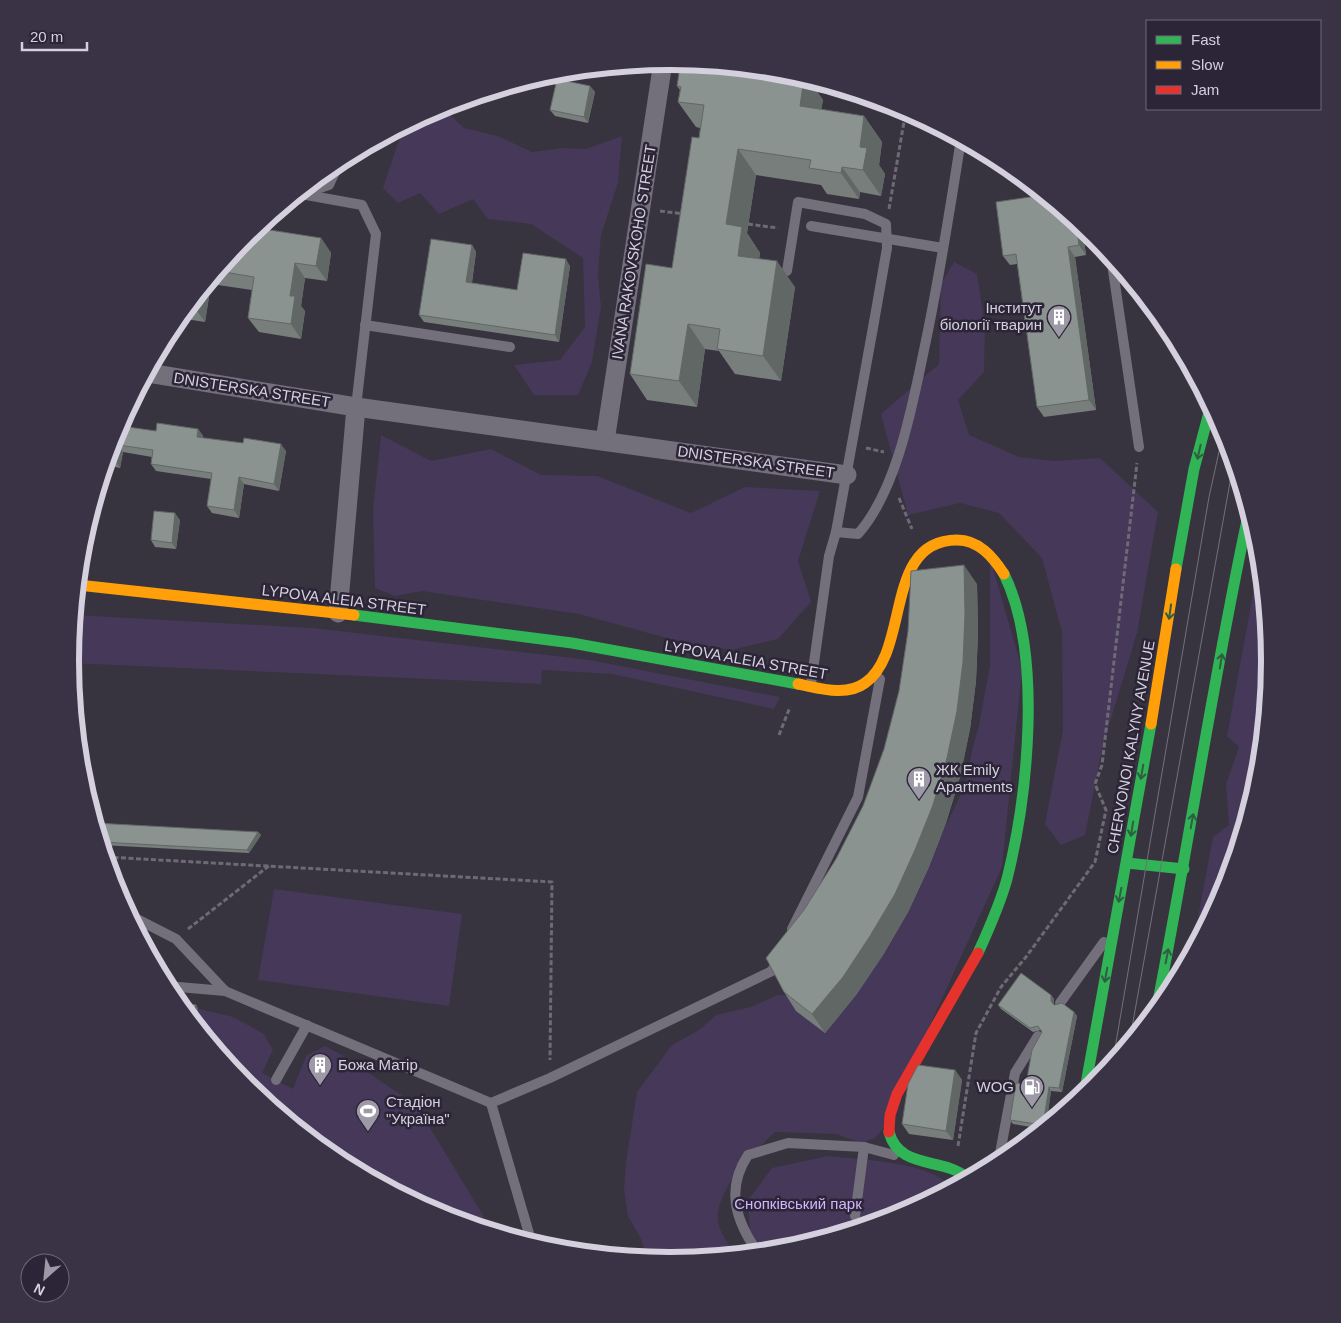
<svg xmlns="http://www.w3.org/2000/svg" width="1341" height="1323" viewBox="0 0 1341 1323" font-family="Helvetica,sans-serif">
	<rect width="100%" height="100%" fill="#37343f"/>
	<g fill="#453859">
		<path d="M 436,109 L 449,114 L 464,128 L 498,136 L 532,152 L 564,148 L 586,149 L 622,136 L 618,183 L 601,235 L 598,275 L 601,307 L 592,362 L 578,395 L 534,395 L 514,365 L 560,360 L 585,327 L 583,258 L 531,224 L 488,219 L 473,199 L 439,214 L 420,193 L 398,203 L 383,188 L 402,131 L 410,124 Z"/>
		<path d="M 954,262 L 977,274 L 985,327 L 984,372 L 958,400 L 969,435 L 1019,457 L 1055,461 L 1100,458 L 1158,512 L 1137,633 L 1103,745 L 1085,835 L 1061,845 L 1045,824 L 1063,730 L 1062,632 L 1042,558 L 999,513 L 960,503 L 908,515 L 881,414 L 939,364 L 941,284 Z"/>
		<path d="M 381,435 L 431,461 L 491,449 L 541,475 L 597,476 L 691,513 L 745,487 L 820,491 L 798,561 L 811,602 L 778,639 L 731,650 L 674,640 L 579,614 L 422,591 L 395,596 L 375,588 L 373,510 Z"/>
		<path d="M 1260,555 L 1271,662 L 1259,779 L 1225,891 L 1191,955 L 1213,837 L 1229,825 L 1226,784 L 1239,747 L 1227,736 Z"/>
		<path d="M 990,558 L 1022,669 L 1002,867 L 882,1130 L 875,1138 L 861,1143 L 836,1134 L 775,1132 C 754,1152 708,1196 720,1228 C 723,1238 731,1247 735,1255 L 670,1262 L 649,1260 L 640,1237 L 628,1216 L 624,1189 L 626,1162 L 637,1092 L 672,1045 L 699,1030 L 716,1015 L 751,1007 L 778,995 L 799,996 L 930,858 L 965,786 L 972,751 L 979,725 L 990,666 Z"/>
		<path d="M 75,615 L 313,628 L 590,660 L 780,697 L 774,709 L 612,674 L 542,670 L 541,684 L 70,663 Z"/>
		<path d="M 274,889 L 462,914 L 449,1006 L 258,980 Z"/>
		<path d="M 179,1004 L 233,1017 L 264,1034 L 273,1050 L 262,1073 L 293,1089 L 306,1056 L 325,1046 L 342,1055 L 416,1105 L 483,1215 L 487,1230 L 441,1216 L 337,1160 L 246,1086 Z"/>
		<path d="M 828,1156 C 861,1160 931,1161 952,1188 L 900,1216 L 787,1250 L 751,1254 L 748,1200 L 772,1168 Z"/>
	</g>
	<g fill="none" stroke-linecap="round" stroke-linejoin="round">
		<g stroke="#6d6a75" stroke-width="3" stroke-dasharray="5 2.5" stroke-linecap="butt">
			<path d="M 809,87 L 863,96"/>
			<path d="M 889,209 L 906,110"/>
			<path d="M 660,211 L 684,214"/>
			<path d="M 748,224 L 778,228"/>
			<path d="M 866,448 L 884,452"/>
			<path d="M 899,498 L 912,529"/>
			<path d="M 779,735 L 790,707"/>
			<path d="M 106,857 L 552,882 L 550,1060"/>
			<path d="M 188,929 L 270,865"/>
			<path d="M 958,1146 L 976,1033 L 1001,987 L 1026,957 L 1095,862 L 1106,810 L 1095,784 L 1102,765 L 1137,463"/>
		</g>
		<g stroke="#73707b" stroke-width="10">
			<path d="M 301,194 L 362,205 L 376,234 L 356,407"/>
			<path d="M 302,194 L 329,185 L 340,161"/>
			<path d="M 811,226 L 943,248"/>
			<path d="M 1111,257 L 1139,447"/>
			<path d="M 874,322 L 836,532 L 858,534 C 897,490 912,407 924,350 C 939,280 950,210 961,139"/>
			<path d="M 365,325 L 510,347"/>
			<path d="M 811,684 L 829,556 L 836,532"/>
			<path d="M 129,915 L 176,939 L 225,991"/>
			<path d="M 792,929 L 858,797 L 880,679"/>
			<path d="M 167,986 L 225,991 L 491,1103 L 550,1078 L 772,971 L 778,958"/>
			<path d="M 1060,1003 L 1104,942"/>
			<path d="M 276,1080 L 307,1025"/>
			<path d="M 491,1103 L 532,1244"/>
			<path d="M 998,1164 L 1015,1073 L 1038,1036"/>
			<path d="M 855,1216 L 864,1147"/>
			<path d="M 758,1253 C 736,1221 725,1190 748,1155 L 788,1143 L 864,1147 L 894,1155"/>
		</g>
		<g stroke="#73707b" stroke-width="19">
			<path d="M 148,373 L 356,407 L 847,475"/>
			<path d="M 605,441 L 663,62"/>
			<path d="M 338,613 L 356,407"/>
		</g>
		<g stroke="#30b455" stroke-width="11">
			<path d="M 1176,569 L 1194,469 L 1211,405"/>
			<path d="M 354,615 L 572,643 L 798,684"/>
			<path d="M 1127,863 L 1184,869"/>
			<path d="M 978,953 C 989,929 1000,904 1007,879 C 1028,795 1043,653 1004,574"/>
			<path d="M 1156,1011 C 1189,845 1213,677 1249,511"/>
			<path d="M 1084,1095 L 1151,724"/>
			<path d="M 889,1132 C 897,1162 925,1160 949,1168 C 957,1170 963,1175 970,1179"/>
		</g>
		<g stroke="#ff9f0a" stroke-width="11">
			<path d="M 78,585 L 354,615"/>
			<path d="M 798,684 C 819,688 846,697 865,683 C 911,651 883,540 957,540 C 979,540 993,557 1004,574"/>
			<path d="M 1151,724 L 1176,569"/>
		</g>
		<path stroke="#e5322d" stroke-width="11" d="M 889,1132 L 890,1115 L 897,1094 L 978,953"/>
		<g stroke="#73707a" stroke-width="1">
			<path d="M 1129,1044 L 1234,460"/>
			<path d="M 1112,1066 L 1209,497 L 1224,429"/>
		</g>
		<path stroke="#73707b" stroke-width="10" d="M 787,271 L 798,202 L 865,214 L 886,224 L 887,248 L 874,322"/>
	</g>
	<g fill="#777e7c">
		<path d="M 686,68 L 788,73 L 808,79 L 823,100 L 821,109 L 864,116 L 882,142 L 879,165 L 885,174 L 881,196 L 860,192 L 859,199 L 827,194 L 821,185 L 756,175 L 747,233 L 760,253 L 759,259 L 795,287 L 781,381 L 735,374 L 719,351 L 705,349 L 697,407 L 647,400 L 630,374 L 672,268 L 699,138 L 700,128 L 696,127 L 678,102 L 680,90 L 677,86 Z"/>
		<path d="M 590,86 L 595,92 L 588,123 L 555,116 L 550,110 Z"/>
		<path d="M 991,156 L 1003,162 L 996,163 Z"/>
		<path d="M 1044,195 L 1082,227 L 1086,255 L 1075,257 L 1096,410 L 1044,417 L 1037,407 L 1017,264 L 1010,265 L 1003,256 Z"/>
		<path d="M 246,237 L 321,238 L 331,253 L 327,281 L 305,278 L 301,306 L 305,311 L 301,339 L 259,332 L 248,318 L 252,290 L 211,284 L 205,322 L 179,318 Z"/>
		<path d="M 472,245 L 476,252 L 472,283 L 517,290 L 570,266 L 559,342 L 424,322 L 419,315 Z"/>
		<path d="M 123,419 L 127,424 L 127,427 L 156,431 L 198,429 L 203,436 L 203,438 L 286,451 L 279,491 L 244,484 L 239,518 L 212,513 L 207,506 L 211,479 L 156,471 L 151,464 L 152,457 L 123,452 L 120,468 L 106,465 L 116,432 Z"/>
		<path d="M 180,520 L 176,549 L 155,547 L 151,540 Z"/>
		<path d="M 977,584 L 978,633 L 976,681 L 970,729 L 960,777 L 946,823 L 928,869 L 908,912 L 883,955 L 856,995 L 825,1033 L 796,1011 L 784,992 L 804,910 L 836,859 Z"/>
		<path d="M 95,823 L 258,832 L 261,835 L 249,853 L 102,845 Z"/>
		<path d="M 1051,995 L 1054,999 L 1054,1005 L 1074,1012 L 1077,1016 L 1062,1092 L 1051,1091 L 1046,1126 L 1043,1129 L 1013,1124 L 1010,1120 L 1026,1084 L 1042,1032 L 1041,1030 L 1033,1032 L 1001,1009 L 998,1005 Z"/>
		<path d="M 955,1070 L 962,1080 L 953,1140 L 909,1134 L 902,1124 Z"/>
	</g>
	<g fill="#616765">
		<path d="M 804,78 L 808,79 L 823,100 L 818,131 L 800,106 Z"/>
		<path d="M 590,86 L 595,92 L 588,123 L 584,117 Z"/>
		<path d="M 864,116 L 882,142 L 879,165 L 885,174 L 881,196 L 863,170 L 860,147 Z"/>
		<path d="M 738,149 L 756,175 L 747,233 L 760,253 L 756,281 L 738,256 L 726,224 Z"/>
		<path d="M 842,167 L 860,192 L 859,199 L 841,173 Z"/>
		<path d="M 1076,222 L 1082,227 L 1086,255 L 1079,245 Z"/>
		<path d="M 321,238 L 331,253 L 327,281 L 316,266 Z"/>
		<path d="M 472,245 L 476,252 L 471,289 L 466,282 Z"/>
		<path d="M 1068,247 L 1075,257 L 1096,410 L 1089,400 Z"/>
		<path d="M 566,259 L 570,266 L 559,342 L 555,335 Z"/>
		<path d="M 777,261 L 795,287 L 781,381 L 763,356 Z"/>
		<path d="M 295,263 L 305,278 L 301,306 L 305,311 L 301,339 L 291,324 L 290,296 Z"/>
		<path d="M 209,282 L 211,284 L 205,322 L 194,307 L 196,298 Z"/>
		<path d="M 688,324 L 705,349 L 697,407 L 679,381 Z"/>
		<path d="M 123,419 L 127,424 L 126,433 L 121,426 Z"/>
		<path d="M 198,429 L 203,436 L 202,444 L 197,437 Z"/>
		<path d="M 281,444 L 286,451 L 279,491 L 274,484 Z"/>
		<path d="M 118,445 L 123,452 L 120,468 L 115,461 Z"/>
		<path d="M 239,477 L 244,484 L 239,518 L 234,510 Z"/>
		<path d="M 175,513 L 180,520 L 176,549 L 172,543 Z"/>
		<path d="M 964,565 L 977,584 L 978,633 L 976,681 L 970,729 L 960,777 L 946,823 L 928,869 L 908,912 L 883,955 L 856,995 L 825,1033 L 812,1014 Z"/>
		<path d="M 258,832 L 261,835 L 249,853 L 247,850 Z"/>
		<path d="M 1051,995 L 1054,999 L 1054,1005 L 1051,1001 Z"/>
		<path d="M 196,1005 L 198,1008 L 195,1024 L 193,1021 Z"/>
		<path d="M 1074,1012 L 1077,1016 L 1062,1092 L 1059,1088 Z"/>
		<path d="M 955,1070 L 962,1080 L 953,1140 L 946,1131 Z"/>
		<path d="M 1049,1087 L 1051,1091 L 1046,1126 L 1044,1127 L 1043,1125 Z"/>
	</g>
	<g fill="#8a9390" stroke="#616765">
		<path d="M 687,63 L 788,73 L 804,78 L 800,106 L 864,116 L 860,147 L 867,148 L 863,170 L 842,167 L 841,173 L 809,168 L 811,160 L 738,149 L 726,224 L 742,227 L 738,256 L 777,261 L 763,356 L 717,349 L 720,329 L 688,324 L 679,381 L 630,374 L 646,264 L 672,268 L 692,137 L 699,138 L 704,105 L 678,102 L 681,87 L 677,86 L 680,67 L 686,68 Z"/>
		<path d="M 557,79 L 590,86 L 584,117 L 550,110 Z"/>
		<path d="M 1044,195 L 1076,222 L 1079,245 L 1068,247 L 1089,400 L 1037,407 L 1016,254 L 1003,256 L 996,202 Z"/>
		<path d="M 257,228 L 321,238 L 316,266 L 295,263 L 290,296 L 295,296 L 291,324 L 248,318 L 254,277 L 218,271 L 246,237 Z"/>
		<path d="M 431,239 L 472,245 L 466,282 L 517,290 L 523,253 L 566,259 L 555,335 L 419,315 Z"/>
		<path d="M 196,298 L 194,307 L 189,307 Z"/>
		<path d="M 122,421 L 121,426 L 156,431 L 157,423 L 198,429 L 197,437 L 243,443 L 244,438 L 281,444 L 274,484 L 239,477 L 234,510 L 207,506 L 212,473 L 151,464 L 153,450 L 118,445 L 115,461 L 108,460 L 116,432 Z"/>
		<path d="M 154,511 L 175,513 L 172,543 L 151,540 Z"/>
		<path d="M 964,565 L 965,614 L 963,662 L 957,711 L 947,758 L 933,805 L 915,850 L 895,894 L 870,936 L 843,977 L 812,1014 L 784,992 L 766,958 L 804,910 L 836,859 L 863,806 L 884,749 L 899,691 L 908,631 L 911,571 Z"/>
		<path d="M 95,823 L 258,832 L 247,850 L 101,842 Z"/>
		<path d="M 1021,973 L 1051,995 L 1051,1001 L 1054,1005 L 1062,1003 L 1074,1012 L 1059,1088 L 1049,1087 L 1043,1125 L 1010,1120 L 1016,1083 L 1026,1084 L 1032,1050 L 1042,1032 L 1038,1026 L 1030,1028 L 998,1005 Z"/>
		<path d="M 176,1001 L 196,1005 L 193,1021 Z"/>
		<path d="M 918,1065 L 955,1070 L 946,1131 L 902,1124 L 908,1084 Z"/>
		<path d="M 310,1139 L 320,1144 L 338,1161 L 337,1160 Z"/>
	</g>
	<defs><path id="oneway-shaft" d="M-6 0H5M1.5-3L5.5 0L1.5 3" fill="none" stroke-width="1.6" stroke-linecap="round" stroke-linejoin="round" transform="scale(1.25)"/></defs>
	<g stroke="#2e5e44">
		<use href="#oneway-shaft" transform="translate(1199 452) rotate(103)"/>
		<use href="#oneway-shaft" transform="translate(1170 612) rotate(98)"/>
		<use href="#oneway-shaft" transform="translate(1221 661) rotate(-81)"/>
		<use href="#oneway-shaft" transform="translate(1142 772) rotate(100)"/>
		<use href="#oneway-shaft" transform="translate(1192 821) rotate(-80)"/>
		<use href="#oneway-shaft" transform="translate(1132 829) rotate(99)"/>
		<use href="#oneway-shaft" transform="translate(1120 895) rotate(101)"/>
		<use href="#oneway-shaft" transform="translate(1167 956) rotate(-79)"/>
		<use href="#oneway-shaft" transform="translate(1106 975) rotate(100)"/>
	</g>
	<defs>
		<g id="building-pin" transform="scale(1.25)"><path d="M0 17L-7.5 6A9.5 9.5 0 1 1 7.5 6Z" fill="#9d99a6" stroke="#2c2538"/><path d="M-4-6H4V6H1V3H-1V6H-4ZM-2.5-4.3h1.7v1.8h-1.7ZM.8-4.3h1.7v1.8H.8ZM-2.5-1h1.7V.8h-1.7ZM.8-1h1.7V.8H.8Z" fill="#fff"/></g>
		<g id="fuel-pin" transform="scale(1.25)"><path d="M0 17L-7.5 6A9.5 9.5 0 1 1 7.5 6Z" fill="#9d99a6" stroke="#2c2538"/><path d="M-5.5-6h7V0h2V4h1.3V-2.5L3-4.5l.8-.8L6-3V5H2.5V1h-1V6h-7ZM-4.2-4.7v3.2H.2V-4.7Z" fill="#fff"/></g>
		<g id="stadium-pin" transform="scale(1.25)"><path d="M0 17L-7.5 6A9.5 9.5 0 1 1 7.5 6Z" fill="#9d99a6" stroke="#2c2538"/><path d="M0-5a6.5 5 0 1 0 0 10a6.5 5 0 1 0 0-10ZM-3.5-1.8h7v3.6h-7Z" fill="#fff"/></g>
	</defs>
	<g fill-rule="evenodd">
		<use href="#building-pin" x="1059" y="317"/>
		<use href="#building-pin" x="919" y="779"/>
		<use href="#building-pin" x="320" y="1065"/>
		<use href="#fuel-pin" x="1032" y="1087"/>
		<use href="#stadium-pin" x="368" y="1111"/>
	</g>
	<g text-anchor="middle" stroke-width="5" stroke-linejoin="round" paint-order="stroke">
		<g font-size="15" fill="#d4d0dd" stroke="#2c2538">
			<text transform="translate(634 252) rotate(-81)" y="5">IVANA RAKOVSKOHO STREET</text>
			<text transform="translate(252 390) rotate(9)" y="5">DNISTERSKA STREET</text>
			<text transform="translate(756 462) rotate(8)" y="5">DNISTERSKA STREET</text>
			<text transform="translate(344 600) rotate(7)" y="5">LYPOVA ALEIA STREET</text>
			<text transform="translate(746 660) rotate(10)" y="5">LYPOVA ALEIA STREET</text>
			<text transform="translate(1131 747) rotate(-80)" y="5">CHERVONOI KALYNY AVENUE</text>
		</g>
		<g font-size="15" fill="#d4d0dd" stroke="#2c2538" text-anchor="start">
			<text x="1042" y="313" text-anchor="end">Інститут<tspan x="1042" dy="17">біології тварин</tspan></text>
			<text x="936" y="775">ЖК Emily<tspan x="936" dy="17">Apartments</tspan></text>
			<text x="338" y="1070">Божа Матір</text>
			<text x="1014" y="1092" text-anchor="end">WOG</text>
			<text x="386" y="1107">Стадіон<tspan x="386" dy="17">"Україна"</tspan></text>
		</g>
		<g font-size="15" fill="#d1b6ff" stroke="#2c2538">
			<text x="798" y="1209">Снопківський парк</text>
		</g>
	</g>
	<path d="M0 0H1341V1323H0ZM79 661a591 591 0 1 1 1182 0a591 591 0 1 1-1182 0Z" fill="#393345" fill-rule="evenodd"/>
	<path fill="none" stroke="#d4d0dd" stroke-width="6" d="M79 661a591 591 0 1 1 1182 0a591 591 0 1 1-1182 0Z"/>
	<rect x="1146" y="20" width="175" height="90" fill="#2c2538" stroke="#6f697a"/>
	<rect x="1156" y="36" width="25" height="8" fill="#30b455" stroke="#6f697a"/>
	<text x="1191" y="45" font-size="15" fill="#d4d0dd">Fast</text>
	<rect x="1156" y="61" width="25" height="8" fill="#ff9f0a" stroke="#6f697a"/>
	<text x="1191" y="70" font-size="15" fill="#d4d0dd">Slow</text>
	<rect x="1156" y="86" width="25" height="8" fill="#e5322d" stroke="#6f697a"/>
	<text x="1191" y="95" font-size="15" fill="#d4d0dd">Jam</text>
	<g transform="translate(45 1278) rotate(207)"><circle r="24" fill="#2c2538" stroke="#6f697a"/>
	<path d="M0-4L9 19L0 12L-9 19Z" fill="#9d99a6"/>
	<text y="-8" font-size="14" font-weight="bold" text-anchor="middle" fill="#d4d0dd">N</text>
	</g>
	<path d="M22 42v8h65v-8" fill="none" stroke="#d4d0dd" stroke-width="2.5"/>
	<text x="30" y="42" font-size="15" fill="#d4d0dd" stroke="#2c2538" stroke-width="4" paint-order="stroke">20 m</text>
</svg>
